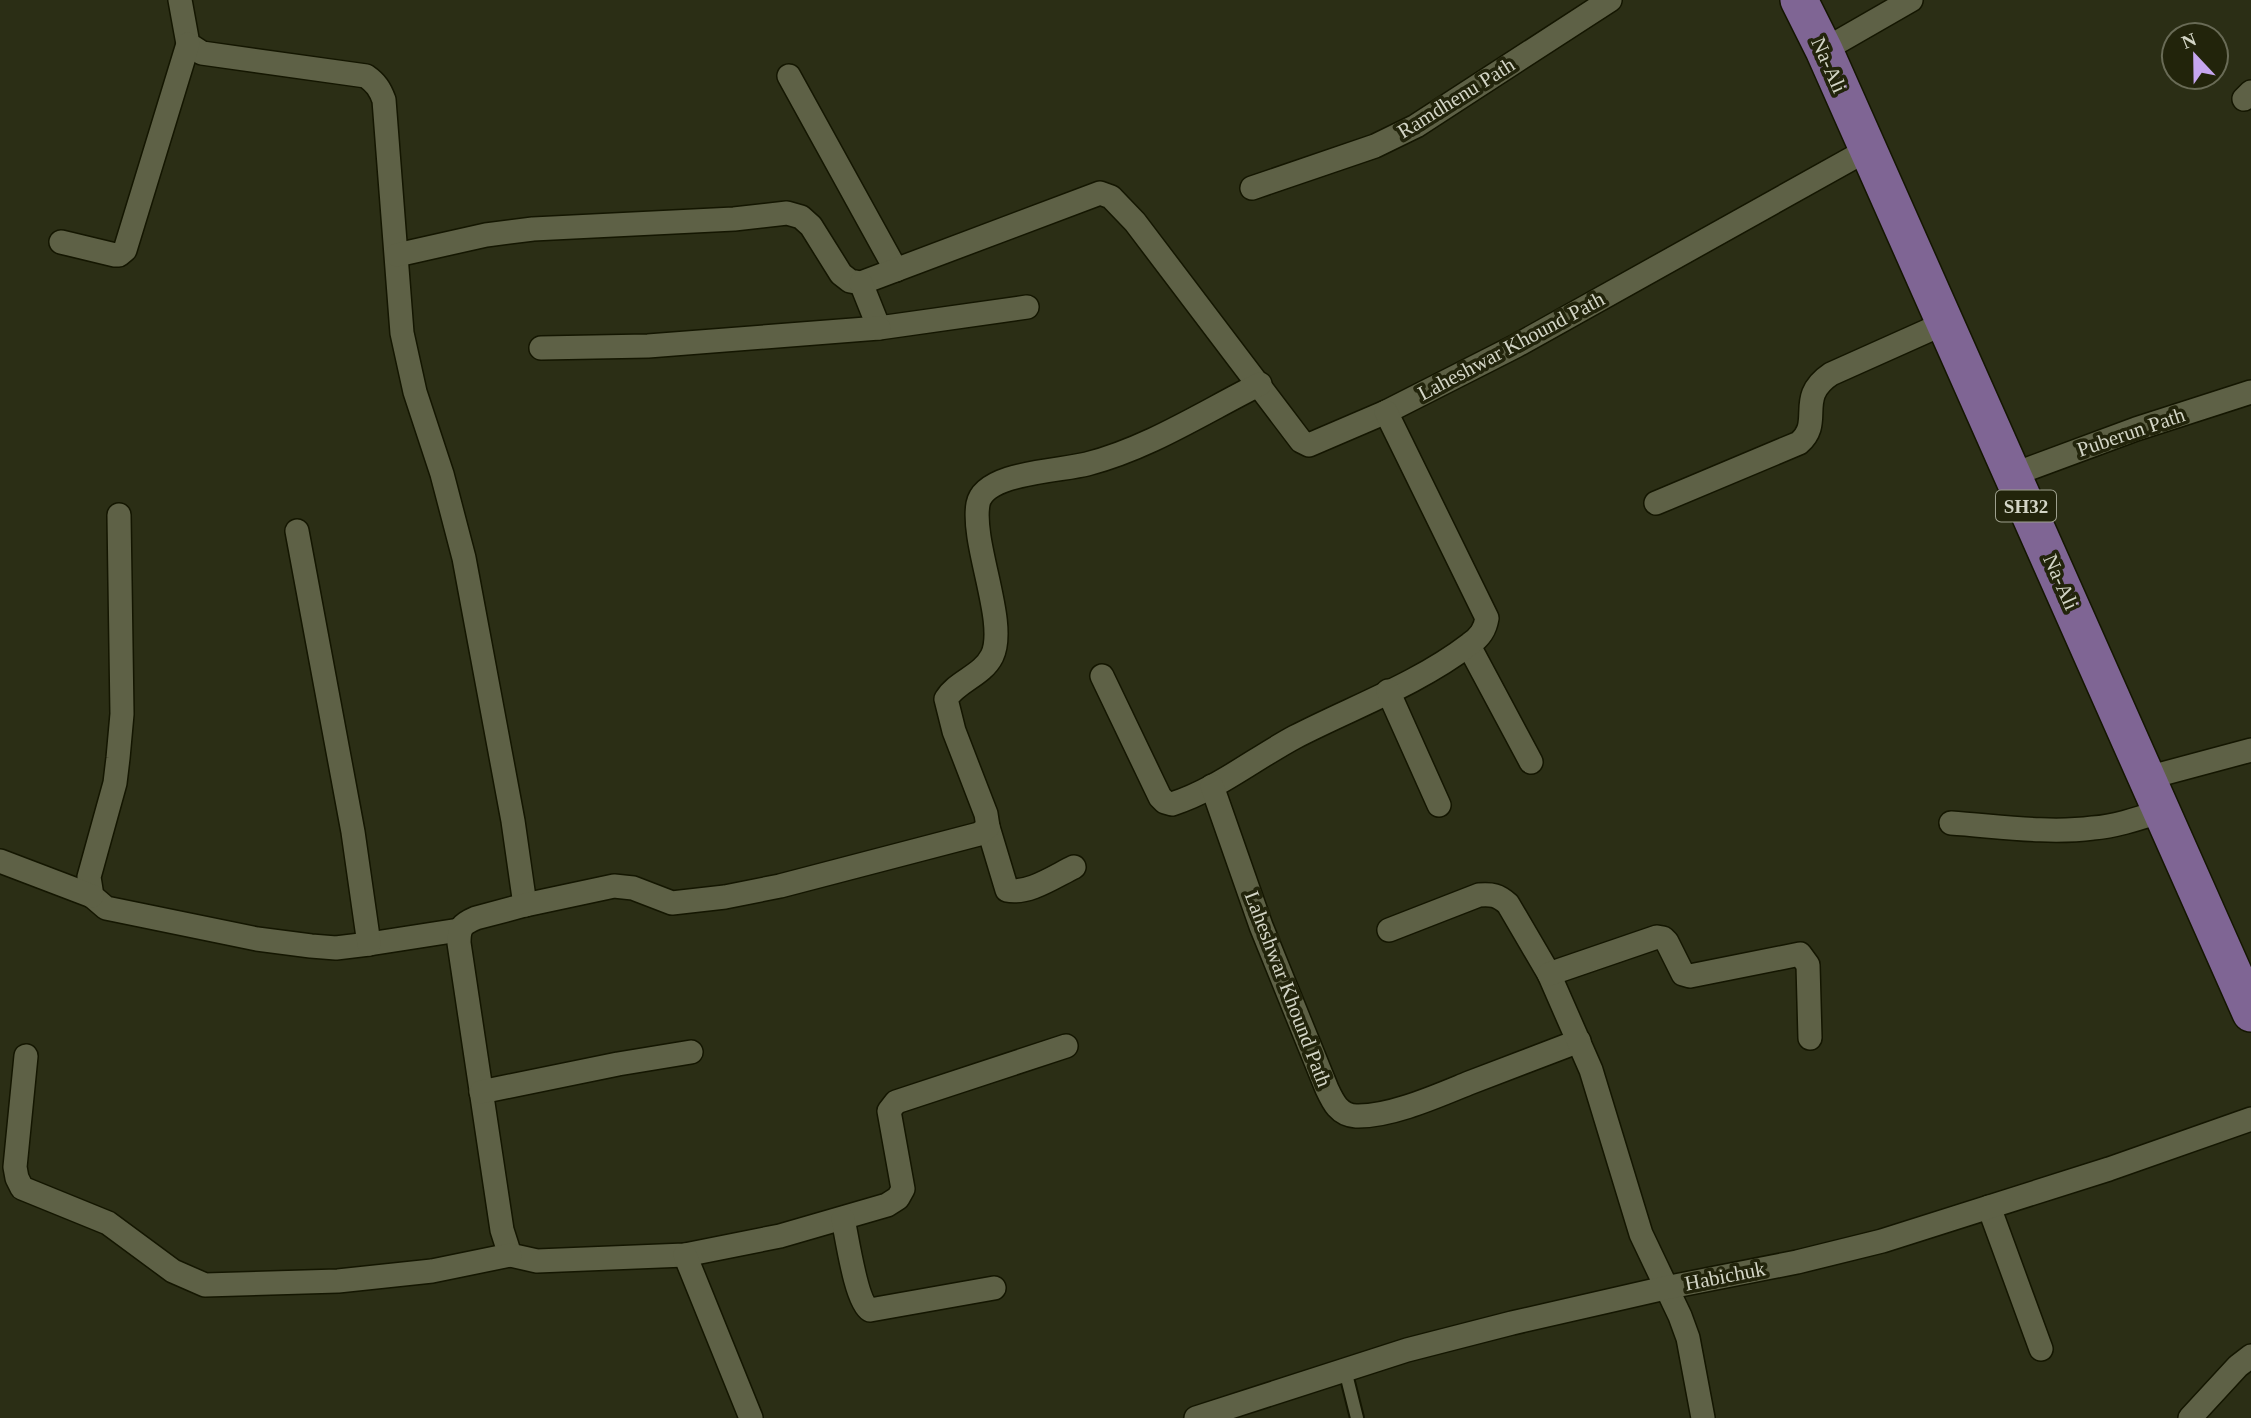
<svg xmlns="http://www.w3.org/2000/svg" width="2251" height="1418" viewBox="0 0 2251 1418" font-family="Georgia,serif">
	<rect width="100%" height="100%" fill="#2b2e15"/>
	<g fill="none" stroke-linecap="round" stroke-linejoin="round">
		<g stroke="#141601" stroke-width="16">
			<path id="service" d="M 1345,1370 L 1357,1418"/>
		</g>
		<g stroke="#141601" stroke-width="26">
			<g id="minor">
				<path d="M 180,0 L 188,44 L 202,53 L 366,76 C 376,83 380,89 384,100 L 402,333 L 415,392 L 442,474 L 464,558 L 513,821 L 525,905"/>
				<path d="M 1824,50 L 1911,0"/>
				<path d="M 789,76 L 896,270"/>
				<path d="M 2244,99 L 2251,92"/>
				<path d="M 1252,188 L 1375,146 L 1416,126 L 1610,0"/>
				<path d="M 61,242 L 115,255 L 119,255 L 125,250 L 188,44"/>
				<path d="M 397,255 L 486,235 L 533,229 L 734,219 L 787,213 L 801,217 L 811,226 L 841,274 L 850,281 L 861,283 L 1100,193 L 1111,197 L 1135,222 L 1301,441 L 1309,445 L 1386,412 L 1516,346 L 1867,150"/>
				<path d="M 861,283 L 879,328 L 1027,307"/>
				<path d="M 541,348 L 648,346 L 879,328"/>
				<path d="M 2012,475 L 2136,429 L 2251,392"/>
				<path d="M 1656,503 L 1799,443 C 1824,422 1795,398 1831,374 L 1945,323"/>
				<path d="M 119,515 L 122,714 L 118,758 L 115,783 L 89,877 L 92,896 L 106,908 L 257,939 L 311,946 L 336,948 L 369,944 L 459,930"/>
				<path d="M 297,531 L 353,832 L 369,944"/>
				<path d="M 1469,646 L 1531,762"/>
				<path d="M 1102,676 L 1160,797 L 1165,802 L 1172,804 C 1216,790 1254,759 1295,737 C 1353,707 1418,684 1470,644 C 1480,637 1485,630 1487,618 L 1386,412"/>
				<path d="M 1388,691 L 1439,805"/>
				<path d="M 2147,778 L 2251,750"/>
				<path d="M 1212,786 L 1261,926 L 1327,1089 C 1333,1102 1339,1115 1356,1116 C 1390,1117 1437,1096 1469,1083 C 1505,1069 1542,1055 1579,1041"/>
				<path d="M 1951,823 C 1997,826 2047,834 2093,828 C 2117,826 2140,818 2162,811"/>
				<path d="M 988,827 L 1007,890 C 1028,895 1055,876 1074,867"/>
				<path d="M 0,861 L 92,896"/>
				<path d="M 1389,930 L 1479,895 C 1492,894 1498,895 1508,904 L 1549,974 L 1591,1070 L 1641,1234 L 1680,1316 L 1688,1338 L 1703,1418"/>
				<path d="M 1549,974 L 1657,937 L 1663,938 L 1667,942 L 1683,974 L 1690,976 L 1800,954 L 1808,965 L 1810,1038"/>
				<path d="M 1066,1046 L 896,1102 L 889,1111 L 903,1189 L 898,1198 L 887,1205 L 780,1236 L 685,1255 L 537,1261 L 510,1255 L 502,1230 L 459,943 C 459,927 462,924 476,918 L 525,905 L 614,886 L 633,888 L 672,903 L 725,897 L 780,886 L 979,834 L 988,827 L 986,814 L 954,731 L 946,699 C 957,681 982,676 992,656 C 1008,623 971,544 978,504 C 984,472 1060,471 1087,464 C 1149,448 1204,412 1260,384"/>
				<path d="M 26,1056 L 15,1167 L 17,1178 L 22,1188 L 108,1223 L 173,1271 L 205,1285 L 338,1281 L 432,1271 L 510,1255"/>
				<path d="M 481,1092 L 618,1064 L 691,1052"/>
				<path d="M 1989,1207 L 2041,1349"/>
				<path d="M 843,1219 C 847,1237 856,1302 870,1310 L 994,1288"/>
				<path d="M 685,1255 L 751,1418"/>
				<path d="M 1196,1418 L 1407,1350 L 1512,1323 L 1665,1288 L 1797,1262 L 1882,1241 L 2109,1169 L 2251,1119"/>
				<path d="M 2190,1418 L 2238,1366 L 2251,1356"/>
			</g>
		</g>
		<g stroke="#141601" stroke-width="40">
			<path id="primary" d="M 1799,0 L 1824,50 L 2251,1013"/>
		</g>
		<use href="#service" stroke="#5e6146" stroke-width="12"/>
		<use href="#minor" stroke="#5e6146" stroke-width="23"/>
		<use href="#primary" stroke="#7f6594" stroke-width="37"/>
	</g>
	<g text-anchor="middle" stroke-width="7" stroke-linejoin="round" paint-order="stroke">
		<rect fill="#22240b" stroke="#9ea08e" stroke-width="2" x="1996" y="490.5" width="60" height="31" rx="5"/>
		<g font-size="19" font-weight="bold" fill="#d3d5c6">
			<text x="2026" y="513">SH32</text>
		</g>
		<g font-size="21" fill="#d3d5c6" stroke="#22240b">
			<text transform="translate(1829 65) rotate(66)" y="7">Na-Ali</text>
			<text transform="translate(1456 98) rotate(-32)" y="7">Ramdhenu Path</text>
			<text transform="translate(1511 346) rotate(-28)" y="7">Laheshwar Khound Path</text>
			<text transform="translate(2131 432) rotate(-19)" y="7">Puberun Path</text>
			<text transform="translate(2061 582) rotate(66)" y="7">Na-Ali</text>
			<text transform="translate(1288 989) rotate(69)" y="7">Laheshwar Khound Path</text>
			<text transform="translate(1725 1276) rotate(-11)" y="7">Habichuk</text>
		</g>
	</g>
	<g transform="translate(2195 56) rotate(338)"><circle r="33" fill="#22240b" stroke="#696b56" stroke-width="2"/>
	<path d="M0-5L12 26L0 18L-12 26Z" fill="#c6a6f0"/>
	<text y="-10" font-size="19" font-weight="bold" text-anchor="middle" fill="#d3d5c6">N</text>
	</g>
</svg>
